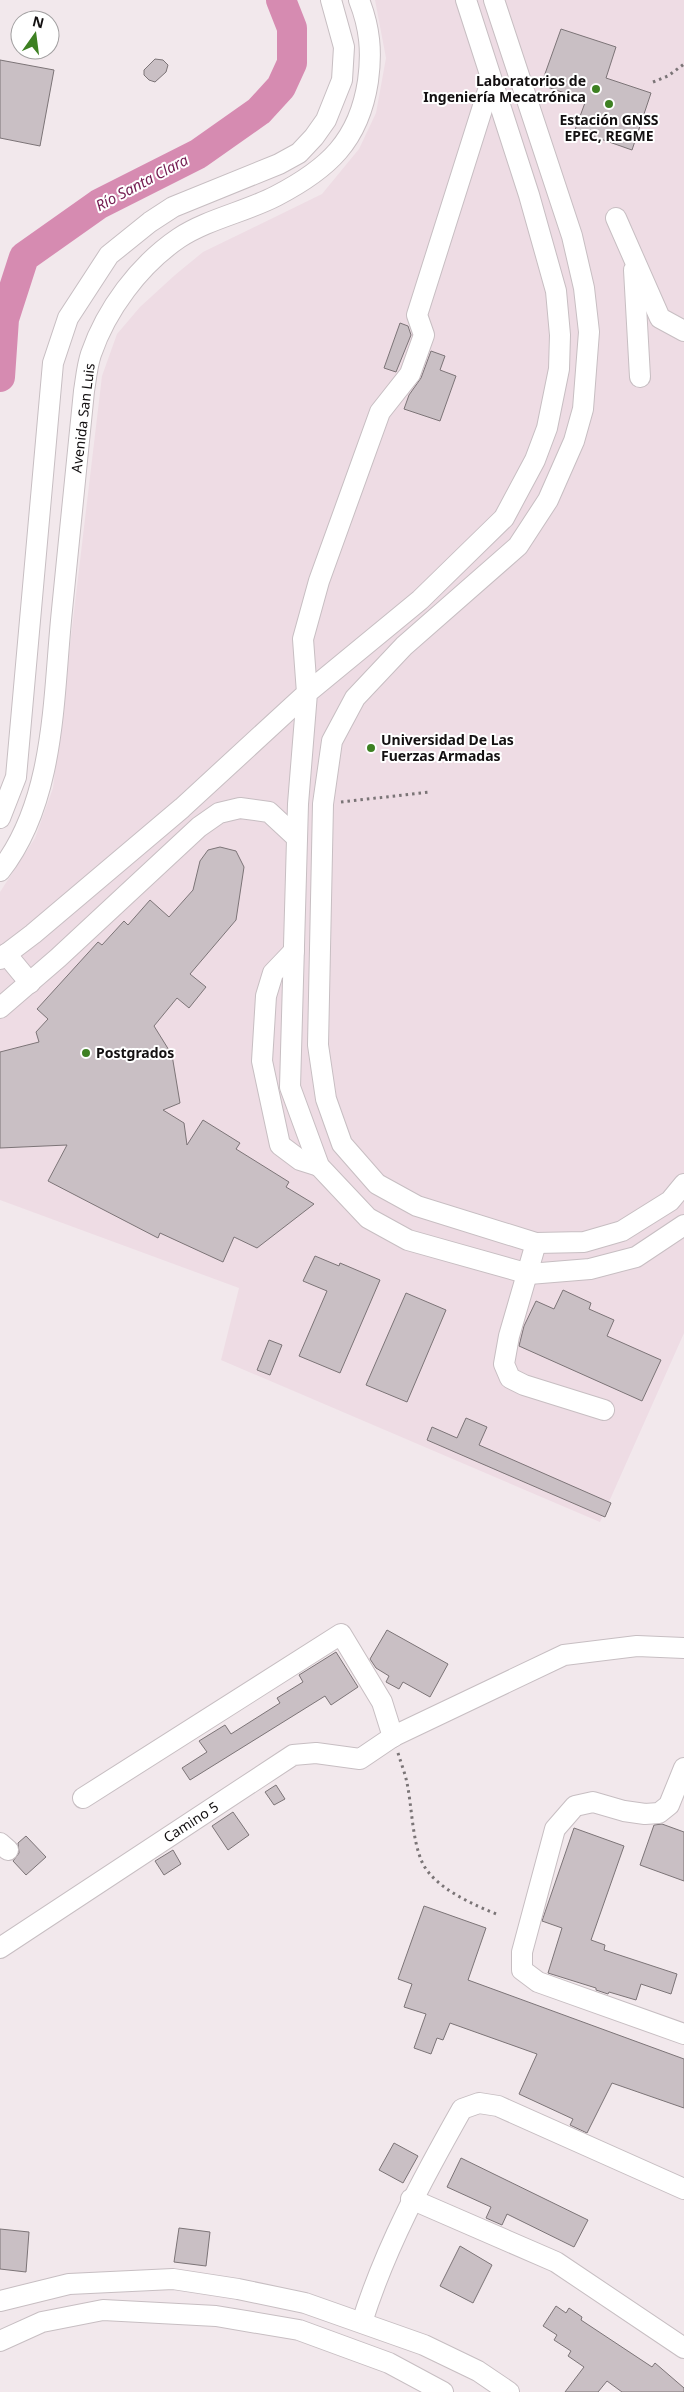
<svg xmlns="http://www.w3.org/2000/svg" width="684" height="2392" viewBox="0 0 684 2392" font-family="'Noto Sans',sans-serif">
	<rect width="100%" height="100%" fill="#f2e8ec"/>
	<path fill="#eedce4" d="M 375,0 L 684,0 L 684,1333 L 600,1522 L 221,1360 L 239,1288 L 0,1200 L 0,892 L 35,838 L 53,788 L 102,376 L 117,334 L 140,307 L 175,275 L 203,252 L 322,194 L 359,149 L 376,113 L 386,58 Z"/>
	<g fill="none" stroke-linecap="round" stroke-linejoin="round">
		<path stroke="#d68bb1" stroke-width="30" d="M 0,377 L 4,319 L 24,257 L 99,204 L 198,154 L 259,111 L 281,87 L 292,63 L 292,28 L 281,0"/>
	</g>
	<g fill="#c9bfc4" stroke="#7c7477">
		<path d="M 561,29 L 616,47 L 606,78 L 651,93 L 632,150 L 575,130 L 586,100 L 541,85 Z"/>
		<path d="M 155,59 L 163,60 L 168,65 L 166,72 L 155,82 L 149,80 L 144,75 L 144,70 Z"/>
		<path d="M 0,60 L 54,70 L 40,146 L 0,138 Z"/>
		<path d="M 400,323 L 408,326 L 411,335 L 396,372 L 384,368 Z"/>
		<path d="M 431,351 L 445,356 L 440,370 L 456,376 L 440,421 L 404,409 L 409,395 L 421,378 Z"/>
		<path d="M 220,847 L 236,851 L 244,867 L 236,920 L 190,974 L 206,987 L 189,1008 L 177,998 L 154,1026 L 172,1055 L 180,1103 L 163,1110 L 184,1123 L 187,1145 L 203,1120 L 240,1143 L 236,1149 L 289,1182 L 286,1187 L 314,1204 L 257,1248 L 234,1237 L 223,1262 L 160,1233 L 158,1238 L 48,1181 L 67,1145 L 0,1148 L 0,1052 L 39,1042 L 36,1032 L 48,1019 L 37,1009 L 98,942 L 102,945 L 124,921 L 128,925 L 150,900 L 169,917 L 193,890 L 200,861 L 208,850 Z"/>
		<path d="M 315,1256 L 339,1266 L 340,1263 L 380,1280 L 340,1373 L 299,1356 L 327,1291 L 303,1281 Z"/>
		<path d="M 563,1290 L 591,1303 L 589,1309 L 614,1320 L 607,1336 L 661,1360 L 642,1401 L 519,1346 L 524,1326 L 536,1301 L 554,1309 Z"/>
		<path d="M 406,1293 L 446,1310 L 407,1402 L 366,1385 Z"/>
		<path d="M 269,1340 L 282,1345 L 270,1375 L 257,1370 Z"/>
		<path d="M 466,1418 L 487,1427 L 479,1445 L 611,1503 L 605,1517 L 427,1440 L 432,1427 L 457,1438 Z"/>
		<path d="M 387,1630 L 448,1664 L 430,1697 L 403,1682 L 399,1689 L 386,1682 L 389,1676 L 376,1668 L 370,1659 Z"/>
		<path d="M 336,1652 L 358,1687 L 331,1705 L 325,1696 L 190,1780 L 182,1768 L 207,1752 L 199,1741 L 225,1725 L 231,1734 L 280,1703 L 277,1698 L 303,1682 L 299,1675 Z"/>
		<path d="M 276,1785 L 285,1799 L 274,1805 L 265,1792 Z"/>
		<path d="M 233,1812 L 249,1835 L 228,1850 L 212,1826 Z"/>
		<path d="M 662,1824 L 684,1832 L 684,1881 L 640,1865 L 654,1825 Z"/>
		<path d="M 574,1828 L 624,1846 L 591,1940 L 605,1945 L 604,1950 L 677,1974 L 671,1994 L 641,1984 L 636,2000 L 609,1992 L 608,1994 L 596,1990 L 596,1988 L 548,1973 L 562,1928 L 542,1921 Z"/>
		<path d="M 26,1836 L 46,1857 L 26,1875 L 13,1861 L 19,1853 L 18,1843 Z"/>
		<path d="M 173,1850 L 181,1864 L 164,1875 L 155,1861 Z"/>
		<path d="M 424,1906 L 486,1928 L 468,1980 L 684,2059 L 684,2108 L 612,2083 L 587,2133 L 570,2125 L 573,2119 L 519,2094 L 537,2054 L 450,2023 L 443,2040 L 437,2038 L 431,2054 L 414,2048 L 426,2014 L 404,2007 L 412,1984 L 398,1979 Z"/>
		<path d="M 394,2143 L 418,2156 L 403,2183 L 379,2170 Z"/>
		<path d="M 461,2158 L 588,2220 L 574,2247 L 507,2214 L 502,2225 L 486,2218 L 491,2207 L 447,2187 Z"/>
		<path d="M 179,2228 L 210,2232 L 206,2266 L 174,2262 Z"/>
		<path d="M 0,2229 L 29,2232 L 26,2272 L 0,2269 Z"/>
		<path d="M 460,2246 L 492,2265 L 473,2303 L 440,2286 Z"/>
		<path d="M 556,2306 L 566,2313 L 569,2308 L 582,2317 L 581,2320 L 652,2367 L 655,2363 L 684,2388 L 684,2392 L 622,2392 L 607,2381 L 598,2392 L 565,2392 L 584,2367 L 568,2356 L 571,2351 L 554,2340 L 557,2335 L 543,2326 Z"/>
	</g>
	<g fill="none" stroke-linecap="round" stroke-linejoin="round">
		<g stroke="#c7bec2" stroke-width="22">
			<g id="minor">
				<path d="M 466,0 L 529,195 L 556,291 L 560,335 L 559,369 L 547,428 L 535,460 L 504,518 L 420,600 L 307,693 L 298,804 L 290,1087 L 319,1166 L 368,1218 L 408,1240 L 529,1274 L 590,1269 L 636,1257 L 684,1225"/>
				<path d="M 494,0 L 572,236 L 584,288 L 589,332 L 583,409 L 574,441 L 548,500 L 518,546 L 404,646 L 355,698 L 332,741 L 323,804 L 318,1045 L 326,1099 L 342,1144 L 377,1184 L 417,1206 L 536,1243 L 584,1242 L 622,1231 L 670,1201 L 684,1184"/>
				<path d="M 616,218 L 660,318 L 684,331"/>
				<path d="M 634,270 L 640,377"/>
				<path d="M 0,818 L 16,777 L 53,363 L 68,318 L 109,255 L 150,222 L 173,207 L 279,164 L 299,153 L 314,137 L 326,120 L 342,80 L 344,47 L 331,0"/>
				<path d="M 0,871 C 56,800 53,696 62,610 C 69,537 77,464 84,391 C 86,379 87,366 91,354 C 106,310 139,265 179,238 C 208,219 245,212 276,196 C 328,169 359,141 368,81 C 372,52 370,28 359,0"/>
				<path d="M 294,951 L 273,973 L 266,996 L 262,1061 L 280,1145 L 300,1160 L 319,1166"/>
				<path d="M 6,954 L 30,983"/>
				<path d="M 0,959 L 33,934 L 182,808 L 307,693 L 303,639 L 319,581 L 380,412 L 410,374 L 424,335 L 417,315 L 491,81"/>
				<path d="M 0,1008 L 58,958 L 199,827 L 219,813 L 240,808 L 269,812 L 297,838"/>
				<path d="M 536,1243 L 509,1336 L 504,1364 L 510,1378 L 524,1385 L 604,1410"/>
				<path d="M 684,1768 L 669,1805 L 659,1813 L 645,1814 L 624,1811 L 593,1802 L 575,1806 L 555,1829 L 522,1952 L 522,1970 L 538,1982 L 684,2034"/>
				<path d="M 83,1798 L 341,1634 L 382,1702 L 393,1737"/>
				<path d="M 0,1843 L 8,1850"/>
				<path d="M 0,1948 L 293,1755 L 316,1753 L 360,1759 L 394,1736 L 564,1655 L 637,1646 L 684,1648"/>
				<path d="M 411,2199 L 556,2262 L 684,2348"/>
				<path d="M 0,2301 L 69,2284 L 173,2279 L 238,2289 L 305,2303 L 424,2345 L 478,2371 L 509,2392"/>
				<path d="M 362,2322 C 386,2246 423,2178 462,2109 L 479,2103 L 498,2106 L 684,2189"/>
				<path d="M 0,2341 L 42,2322 L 103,2310 L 216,2316 L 299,2330 L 389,2363 L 443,2392"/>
			</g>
		</g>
		<g stroke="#7a7476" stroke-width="3" stroke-dasharray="2.5 4" stroke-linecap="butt">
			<path d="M 653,82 L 668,76 L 684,64"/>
			<path d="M 341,802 L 430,792"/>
			<path d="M 398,1753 C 401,1763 405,1773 407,1783 C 412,1807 412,1839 422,1862 C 434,1888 474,1905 499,1915"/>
		</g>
		<use href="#minor" stroke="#fff" stroke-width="20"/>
	</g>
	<g fill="#3d8022" stroke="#fff" stroke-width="2">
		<circle cx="596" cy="89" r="5"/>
		<circle cx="609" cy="104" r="5"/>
		<circle cx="371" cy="748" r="5"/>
		<circle cx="86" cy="1053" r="5"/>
	</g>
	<g text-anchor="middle" stroke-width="4" stroke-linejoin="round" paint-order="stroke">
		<g font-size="14" font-weight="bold" fill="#131011" stroke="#fff" text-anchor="start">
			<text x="586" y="86" text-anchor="end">Laboratorios de<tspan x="586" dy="16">Ingeniería Mecatrónica</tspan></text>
			<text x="609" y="125" text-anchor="middle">Estación GNSS<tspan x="609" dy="16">EPEC, REGME</tspan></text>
			<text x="381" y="745">Universidad De Las<tspan x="381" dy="16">Fuerzas Armadas</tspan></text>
			<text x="96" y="1058">Postgrados</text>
		</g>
		<g font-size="14" fill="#131011" stroke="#fff">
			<text transform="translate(83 418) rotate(-83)" y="5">Avenida San Luis</text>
			<text transform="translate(191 1822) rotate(-33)" y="5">Camino 5</text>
		</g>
		<g font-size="15" font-style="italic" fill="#741c51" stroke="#fff">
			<text transform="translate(142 183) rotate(-28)" y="5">Río Santa Clara</text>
		</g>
	</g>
	<g transform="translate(35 35) rotate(14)"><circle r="24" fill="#ffffff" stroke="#a19fa0"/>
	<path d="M0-4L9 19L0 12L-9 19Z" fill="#3d8022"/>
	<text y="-8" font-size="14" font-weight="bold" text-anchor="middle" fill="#131011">N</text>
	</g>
</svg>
